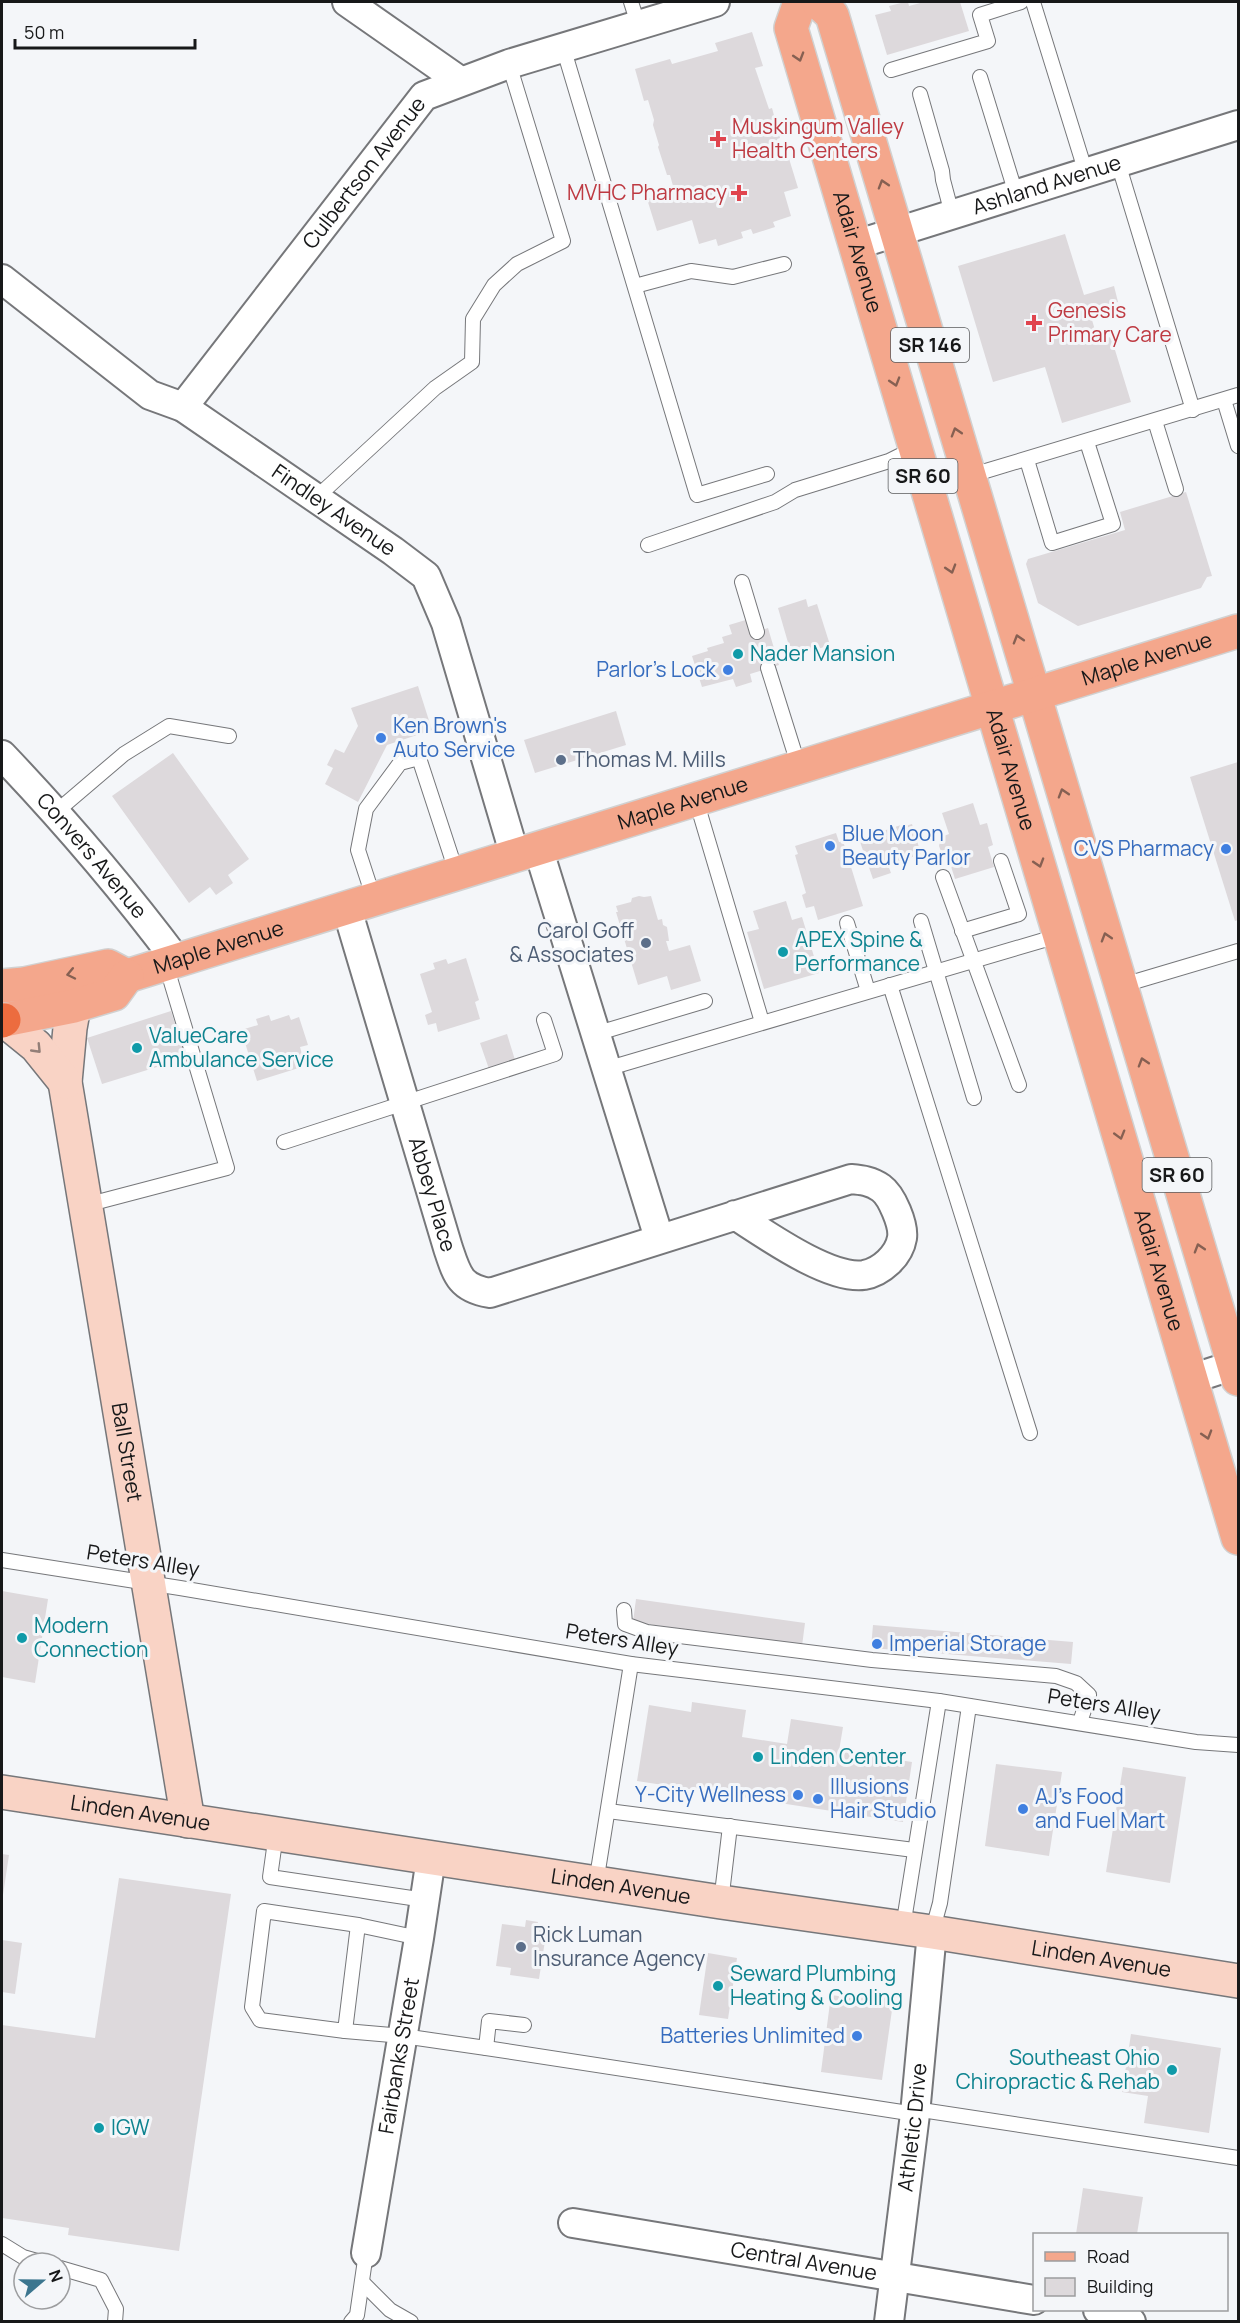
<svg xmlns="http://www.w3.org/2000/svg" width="1240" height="2323" viewBox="0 0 1240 2323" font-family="Manrope,sans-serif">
	<rect width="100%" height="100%" fill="#f4f6f9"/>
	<g fill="#ddd9dc">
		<path d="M 905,2 L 908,2 L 909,6 L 924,2 L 960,2 L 969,31 L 887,55 L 875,15 L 891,11 L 889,6 Z"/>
		<path d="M 752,32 L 763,66 L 755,68 L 769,109 L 772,108 L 780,138 L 777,139 L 781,154 L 787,152 L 798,188 L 784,192 L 791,216 L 773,222 L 775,227 L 753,234 L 751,229 L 741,232 L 743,238 L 718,246 L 716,239 L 699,244 L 692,220 L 657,231 L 647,199 L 670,191 L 669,187 L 673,186 L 670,175 L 667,175 L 658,147 L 659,145 L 653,125 L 654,120 L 648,100 L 644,101 L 635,69 L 670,59 L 672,64 L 718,51 L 715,43 Z"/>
		<path d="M 1065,234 L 1084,295 L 1114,286 L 1118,302 L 1089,310 L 1098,340 L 1111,337 L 1131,402 L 1062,423 L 1045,367 L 993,382 L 958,266 Z"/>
		<path d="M 1186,492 L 1212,576 L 1207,577 L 1201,588 L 1078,626 L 1038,603 L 1026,564 L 1028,559 L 1125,530 L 1120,512 Z"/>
		<path d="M 806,599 L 808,607 L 817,604 L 830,645 L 806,653 L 804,657 L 798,658 L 793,656 L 790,650 L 792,646 L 789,646 L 778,608 Z"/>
		<path d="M 749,619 L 753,633 L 768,628 L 779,665 L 750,674 L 752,682 L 736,687 L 733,679 L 702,687 L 692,656 L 708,651 L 707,648 L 724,643 L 722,637 L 732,634 L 729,625 Z"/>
		<path d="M 418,686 L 432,730 L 387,745 L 358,802 L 325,784 L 333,768 L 327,765 L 335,749 L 344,753 L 358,726 L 351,708 Z"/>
		<path d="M 616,711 L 626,745 L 535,773 L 524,740 Z"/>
		<path d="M 173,753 L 249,859 L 228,875 L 233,883 L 216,895 L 210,887 L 189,903 L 112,796 Z"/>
		<path d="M 1238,762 L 1238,920 L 1235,921 L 1190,777 Z"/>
		<path d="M 973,803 L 980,825 L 987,823 L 993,845 L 988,847 L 994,867 L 955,879 L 948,857 L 942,854 L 939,846 L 941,837 L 949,834 L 942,813 Z"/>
		<path d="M 912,824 L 921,854 L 888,865 L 891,873 L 873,879 L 859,839 L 901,825 L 902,827 Z"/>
		<path d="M 836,833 L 839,842 L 843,841 L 863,906 L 818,920 L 814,906 L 806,908 L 802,895 L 806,893 L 795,855 L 798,854 L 795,846 Z"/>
		<path d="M 639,896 L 644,897 L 651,896 L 658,920 L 662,919 L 663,925 L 667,927 L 669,941 L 666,941 L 669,951 L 690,945 L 701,981 L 671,990 L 667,976 L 638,985 L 616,912 L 618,912 L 616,906 L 631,902 L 632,898 Z"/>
		<path d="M 786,901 L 792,920 L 802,917 L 819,973 L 764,989 L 747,932 L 759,929 L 753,911 Z"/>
		<path d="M 466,958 L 479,1000 L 475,1002 L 480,1019 L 438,1032 L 436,1023 L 428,1025 L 425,1015 L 432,1012 L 420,974 L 435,969 L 433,963 L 446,959 L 448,964 Z"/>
		<path d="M 171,1011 L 186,1058 L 102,1084 L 87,1038 Z"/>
		<path d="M 269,1015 L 271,1021 L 289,1015 L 291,1020 L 299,1017 L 308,1045 L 300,1047 L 305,1066 L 257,1081 L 241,1030 L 258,1025 L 256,1019 Z"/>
		<path d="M 507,1034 L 515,1060 L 489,1069 L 480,1043 Z"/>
		<path d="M 2,1591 L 48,1599 L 35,1683 L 2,1677 Z"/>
		<path d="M 636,1599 L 805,1623 L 802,1646 L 633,1622 Z"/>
		<path d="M 873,1625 L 1073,1642 L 1071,1664 L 871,1648 Z"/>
		<path d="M 692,1702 L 746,1710 L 742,1737 L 787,1744 L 791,1719 L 843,1727 L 839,1751 L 912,1762 L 903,1822 L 637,1781 L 649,1705 L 691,1712 Z"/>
		<path d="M 996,1764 L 1062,1772 L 1049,1856 L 985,1846 Z"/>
		<path d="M 1123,1767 L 1186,1777 L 1170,1883 L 1106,1872 Z"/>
		<path d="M 2,1854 L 9,1855 L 3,1895 L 2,1895 Z"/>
		<path d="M 119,1878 L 231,1894 L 179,2251 L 68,2235 L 69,2228 L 2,2218 L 2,2025 L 95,2038 Z"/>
		<path d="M 526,1920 L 538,1922 L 537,1926 L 547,1928 L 539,1979 L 510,1975 L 511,1968 L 496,1966 L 502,1924 L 525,1927 Z"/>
		<path d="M 2,1940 L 22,1943 L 15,1994 L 2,1992 Z"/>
		<path d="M 708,1953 L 737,1958 L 728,2019 L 699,2015 Z"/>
		<path d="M 862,1992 L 894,1996 L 882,2080 L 821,2072 L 831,1995 L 861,1999 Z"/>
		<path d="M 1131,2034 L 1221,2048 L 1209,2133 L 1144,2123 L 1148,2096 L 1122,2092 Z"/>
		<path d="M 1083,2188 L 1143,2197 L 1137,2234 L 1076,2234 Z"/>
	</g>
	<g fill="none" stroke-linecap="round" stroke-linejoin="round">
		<g stroke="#76777a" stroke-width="16">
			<g id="lane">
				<path d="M 631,2 L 638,24"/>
				<path d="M 1033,2 L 1086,173"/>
				<path d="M 563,47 L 697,495 L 767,474"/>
				<path d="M 891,70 L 988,41 L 980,15 L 1021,2"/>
				<path d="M 980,77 L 1016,194"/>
				<path d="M 920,94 L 942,171 L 943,180 L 952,214"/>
				<path d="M 1118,163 L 1193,410"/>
				<path d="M 635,286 L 691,271 L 733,277 L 784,264"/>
				<path d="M 1224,400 L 1238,446"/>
				<path d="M 1155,421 L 1176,489"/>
				<path d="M 1027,460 L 1052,543 L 1113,524 L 1087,442"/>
				<path d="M 969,476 L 1238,395"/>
				<path d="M 316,498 L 435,388 L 472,362 L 473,319 L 494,285 L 517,264 L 563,241 L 509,64"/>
				<path d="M 648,545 L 775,502 L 795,490 L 889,461 L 915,448"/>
				<path d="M 742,582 L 757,632"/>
				<path d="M 768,668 L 799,767"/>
				<path d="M 696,800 L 762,1022"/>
				<path d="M 56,812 L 124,754 L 169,726 L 229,736"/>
				<path d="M 943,877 L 1019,1085"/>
				<path d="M 374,899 L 358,850 L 366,809 L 400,763 L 419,758 L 457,874"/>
				<path d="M 921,921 L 974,1098"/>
				<path d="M 847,923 L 868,991"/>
				<path d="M 962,931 L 1019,914 L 1001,861"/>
				<path d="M 890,985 L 1030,1433"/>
				<path d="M 1120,986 L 1238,951"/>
				<path d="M 595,1034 L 705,1001"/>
				<path d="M 606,1069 L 1061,935"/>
				<path d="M 284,1142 L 555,1054 L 544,1020"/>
				<path d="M 86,1205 L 227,1168 L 166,965"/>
				<path d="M 2,1560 L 180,1588 L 631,1664 L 939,1701 L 1196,1742 L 1238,1745"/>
				<path d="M 624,1610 L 625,1624 L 647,1632 L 872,1660 L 1056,1676 L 1076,1683 L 1089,1695 L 1080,1722"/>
				<path d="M 608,1811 L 914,1850"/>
				<path d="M 276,1834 L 270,1877 L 425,1900"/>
				<path d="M 596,1883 L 631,1664"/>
				<path d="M 721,1902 L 730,1826"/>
				<path d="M 264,1911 L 358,1925 L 345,2031 L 260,2020 L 252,2007 Z"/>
				<path d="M 358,1925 L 419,1938"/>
				<path d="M 903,1927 L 939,1701"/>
				<path d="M 932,1932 L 940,1903 L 969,1706"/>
				<path d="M 345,2031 L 403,2036 L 486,2048 L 915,2114"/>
				<path d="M 486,2048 L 489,2021 L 524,2025"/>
				<path d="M 915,2109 L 1238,2158"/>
				<path d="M 2,2244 L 23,2257 L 44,2263"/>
				<path d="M 60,2268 L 101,2280 L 116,2309 L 115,2322"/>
				<path d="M 363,2283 L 390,2310 L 411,2322"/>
				<path d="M 351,2322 L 357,2315 L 366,2253"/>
			</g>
		</g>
		<g stroke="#76777a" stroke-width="32">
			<g id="street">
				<path d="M 347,2 L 460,81"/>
				<path id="s1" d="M 855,245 L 1238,125"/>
				<path id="s2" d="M 2,279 L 150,395 L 183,407 L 393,551 L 426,576 L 446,623 L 515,856"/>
				<path id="s3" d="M 183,407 L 424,96 L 509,64 L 715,2"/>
				<path id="s4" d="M 2,755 C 64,820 123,889 177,961"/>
				<path d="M 538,848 L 659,1238"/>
				<path id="s5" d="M 347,909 L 448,1248 C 457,1275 460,1288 490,1293 L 851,1179 C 862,1180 871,1181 881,1188 C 892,1196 904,1225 902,1238 C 899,1256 881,1272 864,1275 C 829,1280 765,1234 735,1215"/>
				<path d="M 1191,1379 L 1234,1365 L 1238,1360"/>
				<path id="s6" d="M 573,2223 L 1034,2300"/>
				<path id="s7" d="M 366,2253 L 419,1938 L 431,1858"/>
				<path d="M 1098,2310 L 1113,2312 L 1131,2322"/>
				<path id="s8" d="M 889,2322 L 915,2114 L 932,1932"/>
			</g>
		</g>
		<g stroke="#76777a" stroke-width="36">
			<g id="secondary">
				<path id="s9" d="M 74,1006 L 70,1028 L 65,1082 L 188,1821"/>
				<path d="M 4,1020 L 36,1046 L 65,1082"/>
				<path id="s10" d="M 2,1792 L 721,1902 L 932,1932 L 1238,1981"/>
			</g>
		</g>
		<g stroke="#d1d1d1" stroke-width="36">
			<g id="primary">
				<path id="s11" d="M 800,2 L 791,28 L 1238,1538"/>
				<path d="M 818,2 L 832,15 L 1238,1379"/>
				<path id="s12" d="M 127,976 L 1238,631"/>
				<path d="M 2,986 L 24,984 L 108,966 L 127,976"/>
				<path d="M 4,1020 L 74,1006 L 114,994 L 127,976"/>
			</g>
		</g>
		<g stroke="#d1d1d1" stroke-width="36">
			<path id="highway" d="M 2,1021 L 4,1020"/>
		</g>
		<use href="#lane" stroke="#fff" stroke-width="14"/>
		<use href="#street" stroke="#fff" stroke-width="28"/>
		<use href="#secondary" stroke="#f9d3c5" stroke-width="33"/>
		<use href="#primary" stroke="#f4a78c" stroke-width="33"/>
		<use href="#highway" stroke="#ec6c3f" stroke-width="33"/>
	</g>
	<defs><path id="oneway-chevron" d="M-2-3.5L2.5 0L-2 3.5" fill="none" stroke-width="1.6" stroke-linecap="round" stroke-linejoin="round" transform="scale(1.5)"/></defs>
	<g stroke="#866052">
		<use href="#oneway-chevron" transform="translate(799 57) rotate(73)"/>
		<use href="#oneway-chevron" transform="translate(883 184) rotate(-107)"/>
		<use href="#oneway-chevron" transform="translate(895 382) rotate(73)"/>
		<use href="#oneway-chevron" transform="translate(956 432) rotate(-107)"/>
		<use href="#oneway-chevron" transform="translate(951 569) rotate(73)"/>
		<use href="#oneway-chevron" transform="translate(1018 639) rotate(-107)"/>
		<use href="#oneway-chevron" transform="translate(1063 793) rotate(-107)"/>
		<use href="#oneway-chevron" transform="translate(1039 863) rotate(73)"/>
		<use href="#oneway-chevron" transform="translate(1106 937) rotate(-107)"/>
		<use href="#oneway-chevron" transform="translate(71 974) rotate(168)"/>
		<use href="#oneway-chevron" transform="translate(1143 1062) rotate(-107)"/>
		<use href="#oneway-chevron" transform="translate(1120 1135) rotate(74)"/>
		<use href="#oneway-chevron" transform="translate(1199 1248) rotate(-107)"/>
		<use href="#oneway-chevron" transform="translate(1207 1435) rotate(73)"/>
	</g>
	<use stroke="#937f78" href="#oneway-chevron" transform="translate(37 1049) rotate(46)"/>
	<g fill="#e0444e" stroke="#f4f6f9" stroke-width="2">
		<path d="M715 130h6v6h6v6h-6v6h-6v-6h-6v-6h6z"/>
		<path d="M736 184h6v6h6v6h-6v6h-6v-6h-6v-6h6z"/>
		<path d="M1031 314h6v6h6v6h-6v6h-6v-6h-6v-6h6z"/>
	</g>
	<g fill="#0f9aa8" stroke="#f4f6f9" stroke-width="2">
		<circle cx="738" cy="654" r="6"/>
		<circle cx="783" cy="952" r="6"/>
		<circle cx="137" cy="1048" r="6"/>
		<circle cx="22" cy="1638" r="6"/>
		<circle cx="758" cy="1757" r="6"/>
		<circle cx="718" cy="1986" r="6"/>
		<circle cx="1172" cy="2070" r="6"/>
		<circle cx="99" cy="2128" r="6"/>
	</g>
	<g fill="#3f7fe0" stroke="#f4f6f9" stroke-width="2">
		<circle cx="728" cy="670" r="6"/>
		<circle cx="381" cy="738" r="6"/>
		<circle cx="830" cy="846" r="6"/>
		<circle cx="1226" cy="849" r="6"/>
		<circle cx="877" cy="1644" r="6"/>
		<circle cx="798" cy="1795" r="6"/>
		<circle cx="818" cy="1799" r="6"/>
		<circle cx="1023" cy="1809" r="6"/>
		<circle cx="857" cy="2036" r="6"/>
	</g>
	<g fill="#5c6f8a" stroke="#f4f6f9" stroke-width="2">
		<circle cx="561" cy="760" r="6"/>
		<circle cx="646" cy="943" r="6"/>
		<circle cx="521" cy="1947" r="6"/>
	</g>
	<g text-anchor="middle" stroke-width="6" stroke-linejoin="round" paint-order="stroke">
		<g fill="#f4f6f9" stroke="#595b5c" stroke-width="1.5">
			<rect x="891" y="328" width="78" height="34" rx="4.5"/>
			<rect x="888.5" y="459" width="69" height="34" rx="4.5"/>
			<rect x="1142.5" y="1158" width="69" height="34" rx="4.5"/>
		</g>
		<g font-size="20" font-weight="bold" fill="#171819">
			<text x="930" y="352">SR 146</text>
			<text x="923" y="483">SR 60</text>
			<text x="1177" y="1182">SR 60</text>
		</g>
		<g font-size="21" fill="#be3a42" stroke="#f4f6f9" text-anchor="start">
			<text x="732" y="134">Muskingum Valley<tspan x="732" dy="24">Health Centers</tspan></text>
			<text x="727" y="200" text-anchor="end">MVHC Pharmacy</text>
			<text x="1048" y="318">Genesis<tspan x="1048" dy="24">Primary Care</tspan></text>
		</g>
		<g font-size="21" fill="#171819" stroke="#f4f6f9">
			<text dy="7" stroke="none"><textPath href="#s3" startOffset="296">Culbertson Avenue</textPath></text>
			<text dy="7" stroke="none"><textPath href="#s1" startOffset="201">Ashland Avenue</textPath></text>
			<text dy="7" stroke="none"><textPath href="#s11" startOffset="261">Adair Avenue</textPath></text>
			<text dy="7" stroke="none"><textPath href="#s2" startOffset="406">Findley Avenue</textPath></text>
			<text dy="7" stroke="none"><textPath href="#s12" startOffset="1068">Maple Avenue</textPath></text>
			<text dy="7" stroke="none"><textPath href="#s11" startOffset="801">Adair Avenue</textPath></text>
			<text dy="7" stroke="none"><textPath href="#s12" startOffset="582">Maple Avenue</textPath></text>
			<text dy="7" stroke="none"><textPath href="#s4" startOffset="135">Convers Avenue</textPath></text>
			<text dy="7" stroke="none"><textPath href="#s12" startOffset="96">Maple Avenue</textPath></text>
			<text dy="7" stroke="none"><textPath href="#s5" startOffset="298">Abbey Place</textPath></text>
			<text dy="7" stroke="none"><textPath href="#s11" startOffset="1323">Adair Avenue</textPath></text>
			<text dy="7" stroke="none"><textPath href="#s9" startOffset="452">Ball Street</textPath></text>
			<text transform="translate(143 1561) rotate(9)" y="7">Peters Alley</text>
			<text transform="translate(622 1640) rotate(9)" y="7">Peters Alley</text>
			<text transform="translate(1104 1705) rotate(9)" y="7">Peters Alley</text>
			<text dy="7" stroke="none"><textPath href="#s10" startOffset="140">Linden Avenue</textPath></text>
			<text dy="7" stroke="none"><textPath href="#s10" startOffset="626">Linden Avenue</textPath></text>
			<text dy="7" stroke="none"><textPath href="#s10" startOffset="1112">Linden Avenue</textPath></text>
			<text dy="7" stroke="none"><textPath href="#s7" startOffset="200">Fairbanks Street</textPath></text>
			<text dy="7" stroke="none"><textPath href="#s8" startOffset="196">Athletic Drive</textPath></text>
			<text dy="7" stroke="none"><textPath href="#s6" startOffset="234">Central Avenue</textPath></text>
		</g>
		<g font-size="21" fill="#0d838f" stroke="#f4f6f9" text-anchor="start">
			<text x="750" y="661">Nader Mansion</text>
			<text x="795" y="947">APEX Spine &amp;<tspan x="795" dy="24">Performance</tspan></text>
			<text x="149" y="1043">ValueCare<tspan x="149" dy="24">Ambulance Service</tspan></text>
			<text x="34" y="1633">Modern<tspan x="34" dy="24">Connection</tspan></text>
			<text x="770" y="1764">Linden Center</text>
			<text x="730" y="1981">Seward Plumbing<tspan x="730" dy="24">Heating &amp; Cooling</tspan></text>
			<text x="1160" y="2065" text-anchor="end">Southeast Ohio<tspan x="1160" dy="24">Chiropractic &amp; Rehab</tspan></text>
			<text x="111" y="2135">IGW</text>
		</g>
		<g font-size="21" fill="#366cbe" stroke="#f4f6f9" text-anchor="start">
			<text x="716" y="677" text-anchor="end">Parlor's Lock</text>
			<text x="393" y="733">Ken Brown's<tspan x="393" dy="24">Auto Service</tspan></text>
			<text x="842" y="841">Blue Moon<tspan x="842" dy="24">Beauty Parlor</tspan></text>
			<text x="1214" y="856" text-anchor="end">CVS Pharmacy</text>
			<text x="889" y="1651">Imperial Storage</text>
			<text x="830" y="1794">Illusions<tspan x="830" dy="24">Hair Studio</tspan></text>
			<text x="786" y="1802" text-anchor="end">Y-City Wellness</text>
			<text x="1035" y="1804">AJ's Food<tspan x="1035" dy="24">and Fuel Mart</tspan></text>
			<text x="845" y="2043" text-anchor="end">Batteries Unlimited</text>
		</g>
		<g font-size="21" fill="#4e5e75" stroke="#f4f6f9" text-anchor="start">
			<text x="573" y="767">Thomas M. Mills</text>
			<text x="634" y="938" text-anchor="end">Carol Goff<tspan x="634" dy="24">&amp; Associates</tspan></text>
			<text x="533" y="1942">Rick Luman<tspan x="533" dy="24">Insurance Agency</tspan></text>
		</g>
	</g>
	<rect width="1240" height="2323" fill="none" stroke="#171819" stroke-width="6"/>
	<rect x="1033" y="2233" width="195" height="78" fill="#f4f6f9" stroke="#9c9d9f" stroke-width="1.5"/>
	<rect x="1045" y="2252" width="30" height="9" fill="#f4a78c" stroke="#9c9d9f" stroke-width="1.5"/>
	<text x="1087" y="2263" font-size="18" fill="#171819">Road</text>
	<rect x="1045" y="2278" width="30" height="18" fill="#ddd9dc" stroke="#9c9d9f" stroke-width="1.5"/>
	<text x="1087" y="2293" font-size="18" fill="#171819">Building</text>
	<g transform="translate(42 2281) rotate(70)"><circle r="28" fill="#f4f6f9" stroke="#9c9d9f" stroke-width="1.5"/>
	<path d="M0-4.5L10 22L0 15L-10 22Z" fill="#3c768f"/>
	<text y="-9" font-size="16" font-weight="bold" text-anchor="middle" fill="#171819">N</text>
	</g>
	<path d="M15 39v9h180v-9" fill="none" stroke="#171819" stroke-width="3"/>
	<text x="24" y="39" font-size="18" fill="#171819" stroke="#f4f6f9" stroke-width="4.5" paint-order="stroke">50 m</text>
</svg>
